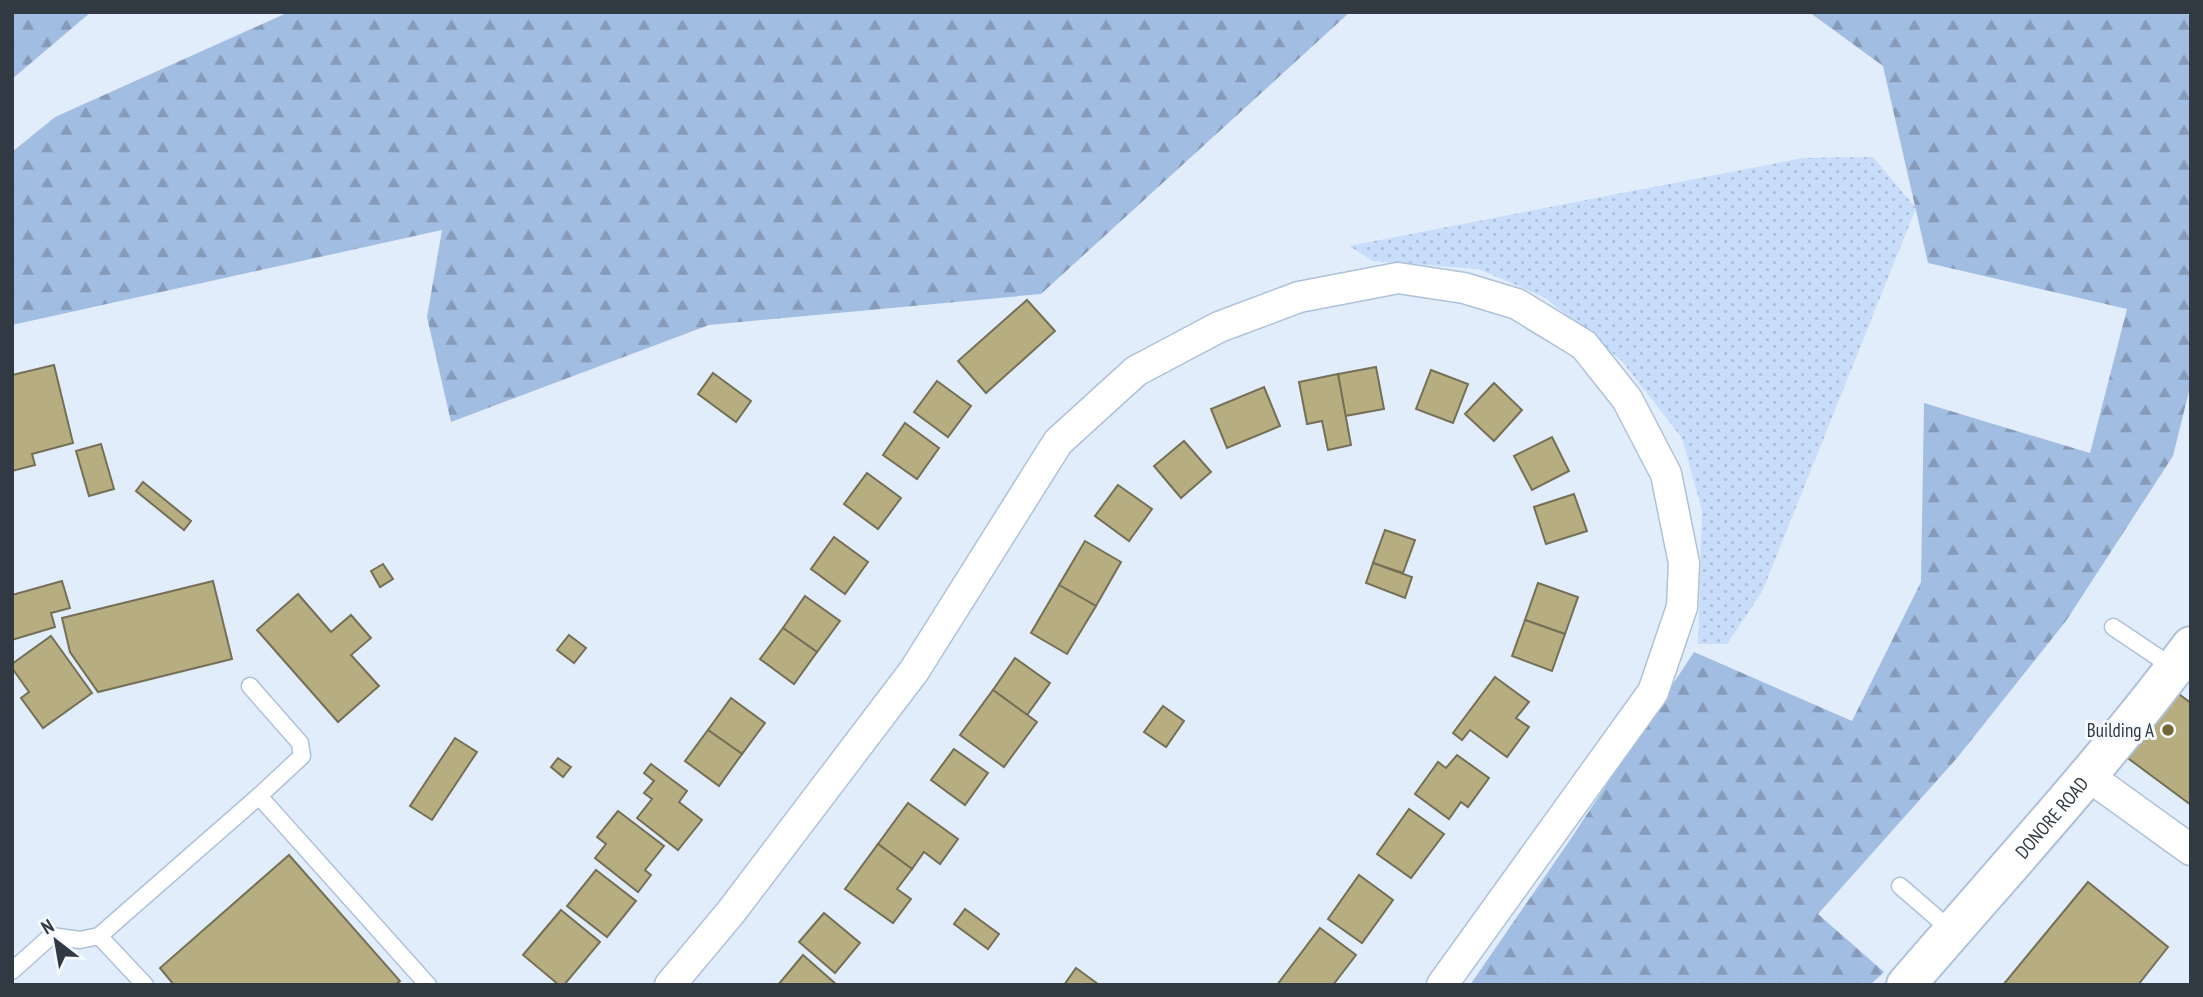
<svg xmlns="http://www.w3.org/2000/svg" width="2203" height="997" viewBox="0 0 2203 997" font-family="'PT Sans Narrow',sans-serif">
	<defs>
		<pattern id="grass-dots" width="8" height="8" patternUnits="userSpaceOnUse" patternTransform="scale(1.75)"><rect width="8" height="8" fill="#c7ddfa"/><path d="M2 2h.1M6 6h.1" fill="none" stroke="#abbed8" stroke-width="1.8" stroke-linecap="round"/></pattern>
		<pattern id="forest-firs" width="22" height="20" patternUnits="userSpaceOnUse" patternTransform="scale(1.75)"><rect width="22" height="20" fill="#a2bde2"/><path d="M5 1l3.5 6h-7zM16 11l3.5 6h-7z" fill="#859bb9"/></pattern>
	</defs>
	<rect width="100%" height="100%" fill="#e2edfc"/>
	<path fill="url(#grass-dots)" d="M 1873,157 L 1916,208 L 1762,592 L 1727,644 L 1698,644 L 1702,510 L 1682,438 L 1621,360 L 1544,297 L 1478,269 L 1373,261 L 1349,246 L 1803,158 Z"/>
	<g fill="url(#forest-firs)">
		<path d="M 12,12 L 91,12 L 12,79 Z"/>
		<path d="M 289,12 L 1350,12 L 1041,294 L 709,325 L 451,422 L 427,317 L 442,230 L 12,325 L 12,152 L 55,117 Z"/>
		<path d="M 1809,12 L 2187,12 L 2191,19 L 2191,383 L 2173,456 L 2066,621 L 1957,758 L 1818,914 L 1884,972 L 1870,985 L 1470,985 L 1570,840 L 1694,652 L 1852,721 L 1921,582 L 1924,403 L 2090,453 L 2127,309 L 1928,263 L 1883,66 Z"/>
	</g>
	<g fill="#b6ad81" stroke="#757055" stroke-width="2">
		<path d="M 1027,300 L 1055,331 L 986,393 L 958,361 Z"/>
		<path d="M 54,365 L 73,443 L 32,454 L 35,465 L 12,471 L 12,375 Z"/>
		<path d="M 1376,367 L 1384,409 L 1345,416 L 1338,374 Z"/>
		<path d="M 1431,370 L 1468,384 L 1453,423 L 1416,409 Z"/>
		<path d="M 713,373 L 751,401 L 736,422 L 698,394 Z"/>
		<path d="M 1338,374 L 1351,445 L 1328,450 L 1322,421 L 1307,424 L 1299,382 Z"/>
		<path d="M 937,381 L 971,406 L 948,437 L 914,412 Z"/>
		<path d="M 1494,383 L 1522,410 L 1494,441 L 1465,414 Z"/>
		<path d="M 1264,387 L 1280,426 L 1227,448 L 1211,409 Z"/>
		<path d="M 905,423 L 939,448 L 917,479 L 883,455 Z"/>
		<path d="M 1552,437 L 1569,471 L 1532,490 L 1514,456 Z"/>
		<path d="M 1184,441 L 1211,472 L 1181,498 L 1154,466 Z"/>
		<path d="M 101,444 L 114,489 L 89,496 L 76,451 Z"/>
		<path d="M 867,473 L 901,498 L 878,529 L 844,504 Z"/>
		<path d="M 143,482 L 191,521 L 184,530 L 136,491 Z"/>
		<path d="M 1118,485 L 1152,509 L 1129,541 L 1095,516 Z"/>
		<path d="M 1574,494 L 1587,531 L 1546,544 L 1534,507 Z"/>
		<path d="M 1385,530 L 1415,540 L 1403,573 L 1373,563 Z"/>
		<path d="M 834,537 L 868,562 L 845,594 L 811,569 Z"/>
		<path d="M 1085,541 L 1121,562 L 1096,606 L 1059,585 Z"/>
		<path d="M 1373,563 L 1412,577 L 1405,598 L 1366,583 Z"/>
		<path d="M 383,564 L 393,579 L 380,587 L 371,571 Z"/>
		<path d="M 62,581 L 70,608 L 51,613 L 55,627 L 12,640 L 12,595 Z"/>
		<path d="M 213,581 L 232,659 L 98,692 L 70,652 L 62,618 Z"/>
		<path d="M 1538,583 L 1578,597 L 1565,634 L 1525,620 Z"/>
		<path d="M 1059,585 L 1096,606 L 1067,654 L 1031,633 Z"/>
		<path d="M 298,594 L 331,632 L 351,615 L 371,638 L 351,655 L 379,686 L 338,722 L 257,630 Z"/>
		<path d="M 805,596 L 840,621 L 817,652 L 783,628 Z"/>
		<path d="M 1525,620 L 1565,634 L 1552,671 L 1512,656 Z"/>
		<path d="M 783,628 L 817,652 L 794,684 L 760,659 Z"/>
		<path d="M 569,635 L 586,648 L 574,663 L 557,650 Z"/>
		<path d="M 51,636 L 92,693 L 43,728 L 21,698 L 29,692 L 12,668 L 12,664 Z"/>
		<path d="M 1015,658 L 1050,683 L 1027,715 L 993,690 Z"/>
		<path d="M 1495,677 L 1529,702 L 1516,718 L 1529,727 L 1507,757 L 1470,730 L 1462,740 L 1453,733 Z"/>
		<path d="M 993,690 L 1037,722 L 1004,767 L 960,735 Z"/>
		<path d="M 2176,692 L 2191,703 L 2191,805 L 2125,756 Z"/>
		<path d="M 731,698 L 765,723 L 742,754 L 708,730 Z"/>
		<path d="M 1163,706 L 1184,721 L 1166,747 L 1144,732 Z"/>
		<path d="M 708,730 L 742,754 L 719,786 L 685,761 Z"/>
		<path d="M 455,738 L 477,752 L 432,820 L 410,806 Z"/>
		<path d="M 954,749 L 988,773 L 965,805 L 931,780 Z"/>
		<path d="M 1457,755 L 1489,778 L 1468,807 L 1461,802 L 1449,819 L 1415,794 L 1438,762 L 1446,768 Z"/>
		<path d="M 558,758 L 571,767 L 563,777 L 551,767 Z"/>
		<path d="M 651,764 L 687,791 L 679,802 L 702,820 L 678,850 L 637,818 L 652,799 L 644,793 L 654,781 L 644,773 Z"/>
		<path d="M 908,803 L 958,839 L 940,864 L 924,852 L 912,869 L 878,844 Z"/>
		<path d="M 1409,809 L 1444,834 L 1411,878 L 1377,854 Z"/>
		<path d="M 618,811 L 664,846 L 645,870 L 651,875 L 638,892 L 595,858 L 606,844 L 597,837 Z"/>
		<path d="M 878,844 L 912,869 L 897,889 L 911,899 L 893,923 L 845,889 Z"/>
		<path d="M 289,855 L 400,981 L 395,985 L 174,985 L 160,968 Z"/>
		<path d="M 596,870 L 636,901 L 607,937 L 567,906 Z"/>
		<path d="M 1359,875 L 1393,900 L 1362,943 L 1328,919 Z"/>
		<path d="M 2088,882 L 2168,947 L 2138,985 L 2003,985 Z"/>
		<path d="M 965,909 L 999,934 L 988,949 L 954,924 Z"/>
		<path d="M 561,910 L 600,942 L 564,985 L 559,985 L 523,955 Z"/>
		<path d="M 824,913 L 860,943 L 835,973 L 799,942 Z"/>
		<path d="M 1320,928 L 1356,955 L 1333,985 L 1277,985 Z"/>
		<path d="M 803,955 L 837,985 L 778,985 Z"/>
		<path d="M 1076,968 L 1098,984 L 1097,985 L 1064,985 Z"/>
	</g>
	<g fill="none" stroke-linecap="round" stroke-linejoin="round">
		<g stroke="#afc1d9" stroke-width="19">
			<g id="lane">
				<path d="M 2113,627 L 2174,668"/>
				<path d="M 259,796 L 428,985"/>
				<path d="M 1900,886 L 1952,931"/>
				<path d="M 99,936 L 145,985"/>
				<path d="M 12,971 L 51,936 L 80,940 L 99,936 L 259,796 L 302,756 L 300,743 L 250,686"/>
			</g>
		</g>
		<g stroke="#afc1d9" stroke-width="33">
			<g id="street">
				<path d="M 2087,775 L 2191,850"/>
				<path d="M 670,985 L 731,912 L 914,671 L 1058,442 L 1136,371 L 1219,327 L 1299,297 L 1398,278 L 1464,288 L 1517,304 L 1584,345 L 1627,399 L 1666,474 L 1684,563 L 1682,607 L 1653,692 L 1442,985"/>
			</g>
		</g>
		<g stroke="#afc1d9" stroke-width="42">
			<g id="secondary">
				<path id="s1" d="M 1906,985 C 2002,873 2103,764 2191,646"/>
			</g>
		</g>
		<use href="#lane" stroke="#fff" stroke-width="16"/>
		<use href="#street" stroke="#fff" stroke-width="30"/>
		<use href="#secondary" stroke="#fff" stroke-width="38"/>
	</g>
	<circle fill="#736835" stroke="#f6faff" stroke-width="2.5" cx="2168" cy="730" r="7"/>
	<g text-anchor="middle" stroke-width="6" stroke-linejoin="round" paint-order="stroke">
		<g font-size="19" fill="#313942" stroke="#f6faff" text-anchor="end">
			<text x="2154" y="737">Building A</text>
		</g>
		<g font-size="19" fill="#313942" stroke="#f6faff">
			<text dy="7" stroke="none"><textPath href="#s1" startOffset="222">DONORE ROAD</textPath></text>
		</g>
	</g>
	<rect width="2203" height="997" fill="none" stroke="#313942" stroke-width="28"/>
	<g transform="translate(56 941) rotate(329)" stroke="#f6faff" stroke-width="5" paint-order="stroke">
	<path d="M0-5L12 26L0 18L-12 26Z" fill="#313942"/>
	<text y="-10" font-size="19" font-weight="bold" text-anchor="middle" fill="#313942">N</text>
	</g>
</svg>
